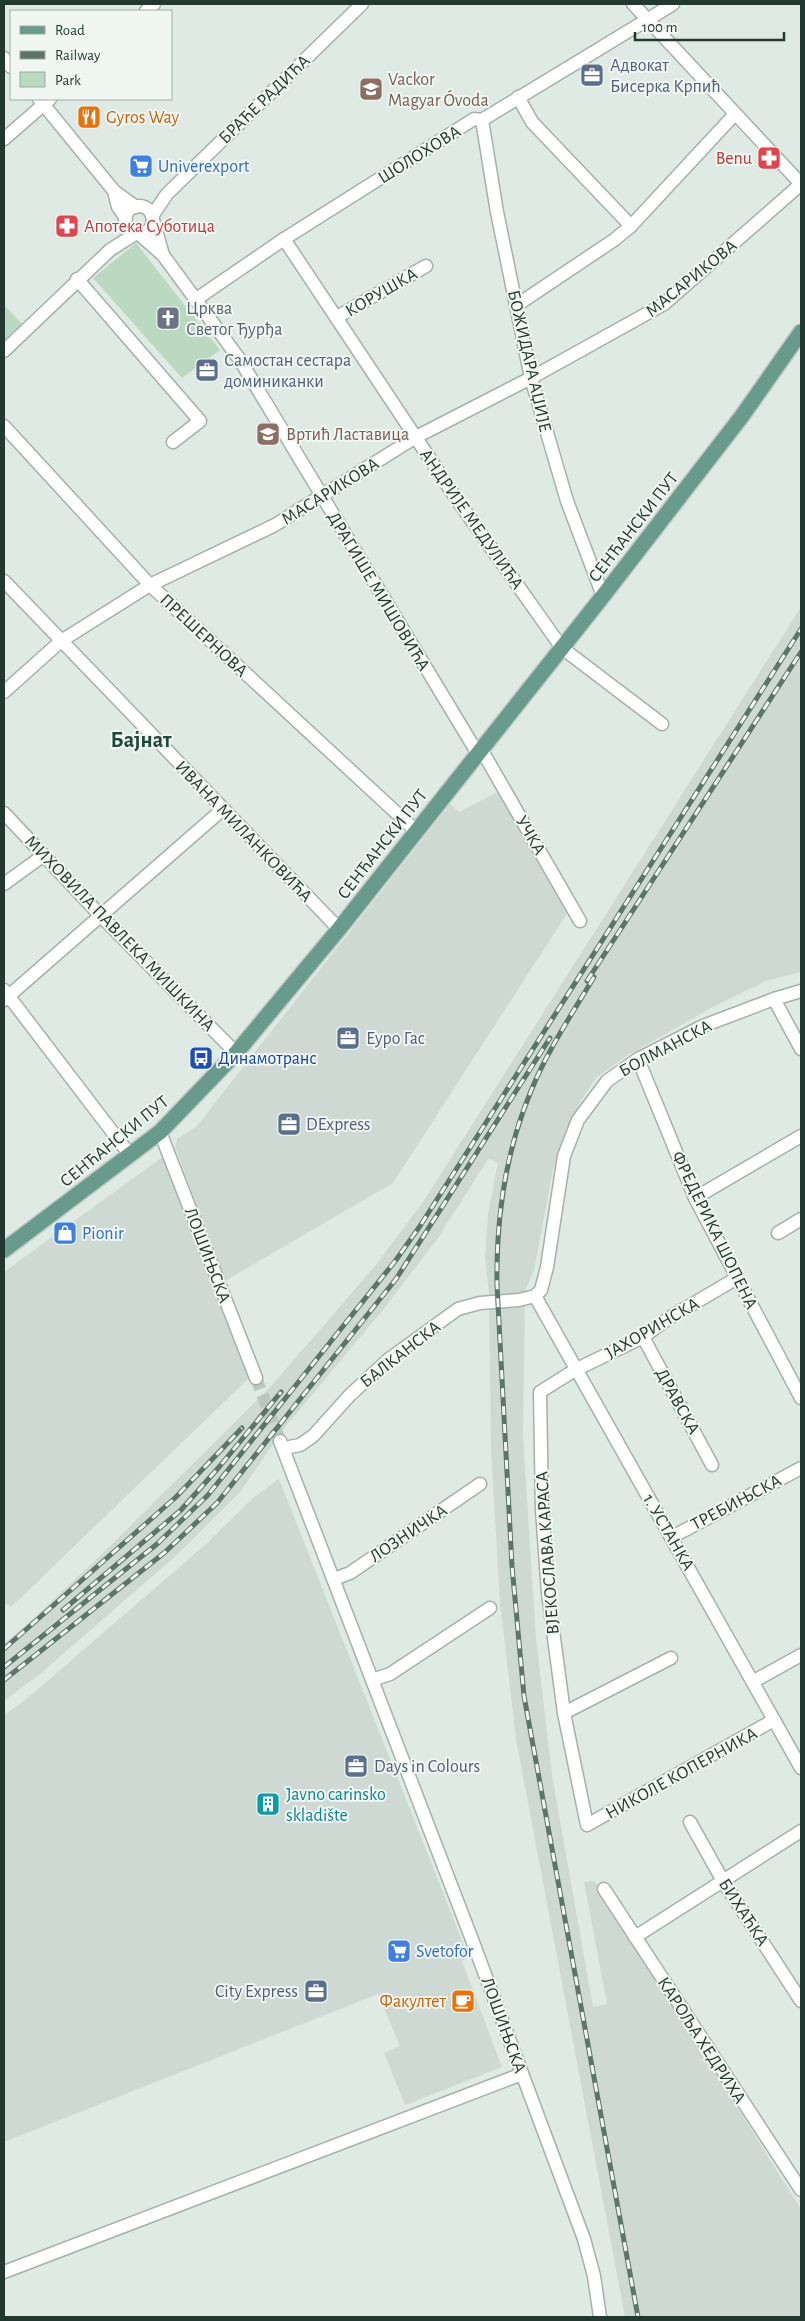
<svg xmlns="http://www.w3.org/2000/svg" width="805" height="2321" viewBox="0 0 805 2321" font-family="'Alegreya Sans',sans-serif">
	<rect width="100%" height="100%" fill="#e0eae5"/>
	<g fill="#cfd9d4">
		<path d="M 801,607 L 801,972 L 766,981 L 711,1008 L 625,1057 L 596,1078 L 579,1104 L 553,1169 L 534,1271 L 525,1291 L 523,1437 L 536,1638 L 552,1775 L 593,2007 L 607,2004 L 584,1882 L 595,1881 L 801,2209 L 801,2317 L 625,2317 L 516,1739 L 500,1602 L 491,1451 L 489,1294 L 485,1257 L 488,1214 L 498,1162 L 488,1159 L 438,1238 L 383,1310 L 285,1427 L 240,1492 L 178,1554 L 40,1674 L 4,1701 L 4,1643 L 23,1628 L 99,1557 L 272,1385 L 375,1266 L 423,1202 Z"/>
		<path d="M 500,791 L 568,912 L 393,1183 L 225,1281 L 175,1147 L 177,1139 L 196,1127 L 450,804 L 459,812 Z"/>
		<path d="M 164,1156 L 250,1377 L 11,1607 L 6,1604 L 4,1605 L 4,1272 Z"/>
		<path d="M 279,1479 L 469,1958 L 462,1961 L 502,2067 L 405,2105 L 384,2053 L 400,2046 L 378,1994 L 4,2142 L 4,1715 L 24,1701 L 205,1545 L 254,1497 Z"/>
	</g>
	<g fill="#bbd9c1">
		<path d="M 136,243 L 220,350 L 182,378 L 93,278 Z"/>
		<path d="M 4,305 L 25,327 L 4,346 Z"/>
	</g>
	<g fill="none" stroke-linecap="round" stroke-linejoin="round">
		<path stroke="#bac6c1" stroke-width="12" stroke-dasharray="12 6" stroke-linecap="butt" d="M 256,1378 L 280,1441"/>
		<g stroke="#a4b1ab" stroke-width="15">
			<g id="minor">
				<path d="M 633,4 L 801,184"/>
				<path d="M 146,11 L 154,4"/>
				<path d="M 4,58 L 11,67"/>
				<path d="M 518,97 L 532,122 L 631,226"/>
				<path d="M 39,99 L 114,191 L 136,207"/>
				<path d="M 482,120 L 497,212 L 531,378 L 567,501 L 603,596"/>
				<path d="M 4,139 L 50,99"/>
				<path d="M 114,191 L 118,207 L 126,218"/>
				<circle cx="139" cy="220" r="14"/>
				<path d="M 152,216 L 167,194 L 362,4"/>
				<path d="M 153,220 L 163,255"/>
				<path d="M 139,234 L 163,255 L 240,360 L 478,754"/>
				<path d="M 284,239 L 458,501 L 562,648 L 662,724"/>
				<path d="M 77,279 L 200,421 L 173,442"/>
				<path d="M 195,300 L 284,239 L 474,119 L 482,120 L 673,4"/>
				<path d="M 517,305 L 614,240 L 631,226 L 735,114"/>
				<path d="M 337,317 L 426,266"/>
				<path d="M 4,351 L 110,250 L 135,234"/>
				<path d="M 4,426 L 150,585 L 416,831"/>
				<path d="M 4,581 L 339,929"/>
				<path d="M 4,692 L 61,641 L 150,585 L 275,525 L 416,437 L 531,378 L 664,304 L 801,184"/>
				<path d="M 481,749 L 580,921"/>
				<path d="M 4,813 L 101,916 L 236,1053"/>
				<path d="M 4,884 L 44,855"/>
				<path d="M 4,990 L 130,1155"/>
				<path d="M 774,999 L 801,1049"/>
				<path d="M 4,1000 L 223,809"/>
				<path d="M 638,1059 L 695,1198 L 801,1398"/>
				<path d="M 160,1132 L 256,1378"/>
				<path d="M 695,1198 L 801,1136"/>
				<path d="M 778,1233 L 801,1219"/>
				<path d="M 737,1278 L 669,1318 L 643,1337 L 575,1370 L 540,1392 L 542,1510 L 548,1593 L 564,1713 L 587,1825 L 774,1720"/>
				<path d="M 535,1296 L 801,1768"/>
				<path d="M 643,1337 L 712,1465"/>
				<path d="M 280,1441 L 471,1937 L 584,2239 L 594,2276 L 600,2317"/>
				<path d="M 284,1448 L 300,1445 L 313,1436 L 350,1395 L 389,1359 L 458,1309 L 480,1303 L 519,1300 L 535,1296 L 541,1290 L 547,1267 L 564,1156 L 578,1120 L 607,1081 L 638,1059 L 703,1026 L 774,999 L 801,991"/>
				<path d="M 672,1537 L 801,1468"/>
				<path d="M 334,1579 L 350,1573 L 480,1484"/>
				<path d="M 372,1680 L 390,1674 L 490,1608"/>
				<path d="M 754,1681 L 801,1655"/>
				<path d="M 564,1713 L 671,1658"/>
				<path d="M 690,1822 L 723,1881 L 801,2001"/>
				<path d="M 604,1889 L 801,2190"/>
				<path d="M 635,1937 L 801,1831"/>
				<path d="M 4,2272 L 522,2074"/>
			</g>
		</g>
		<g stroke="#c1c7c5" stroke-width="18">
			<path id="major" d="M 4,1250 L 160,1132 L 236,1053 L 339,929 L 603,596 L 742,416 L 801,332"/>
		</g>
		<use href="#minor" stroke="#fff" stroke-width="12"/>
		<use href="#major" stroke="#699b8c" stroke-width="15"/>
		<g stroke="#5d746d" stroke-width="5">
			<g id="rail">
				<path d="M 594,977 C 572,1014 547,1051 531,1091 C 505,1153 496,1217 497,1285 L 512,1566 L 524,1696 L 638,2317"/>
				<path d="M 587,981 L 801,652"/>
				<path d="M 63,1610 L 181,1510 L 220,1466 L 281,1392"/>
				<path d="M 4,1649 L 176,1497 L 242,1428"/>
				<path d="M 4,1667 L 157,1544 L 208,1495 L 396,1260 L 420,1226 L 801,629"/>
				<path d="M 4,1680 L 164,1553 L 217,1503 L 396,1279 L 550,1038"/>
			</g>
		</g>
		<use href="#rail" stroke="#f0f7f3" stroke-width="3" stroke-dasharray="9" stroke-linecap="butt"/>
	</g>
	<defs>
		<g id="office-square" transform="scale(1.25)"><rect x="-9" y="-9" width="18" height="18" rx="4" fill="#5c6f8a" stroke="#f0f7f3"/><path d="M-6-3h4V-5.5h4V-3h4V5H-6ZM-1-4.5V-3h2v-1.5ZM-6 0V1H6V0Z" fill="#fff"/></g>
		<g id="school-square" transform="scale(1.25)"><rect x="-9" y="-9" width="18" height="18" rx="4" fill="#8d6e63" stroke="#f0f7f3"/><path d="M0-5L7-2L0 1L-7-2ZM-4 1L0 2.5L4 1V4Q0 6-4 4Z" fill="#fff"/></g>
		<g id="restaurant-square" transform="scale(1.25)"><rect x="-9" y="-9" width="18" height="18" rx="4" fill="#e8710a" stroke="#f0f7f3"/><path d="M-5-6h1v4h1v-4h1v4h1v-4h1v5L-1.5 .5V6h-2V.5L-5-1ZM5-6V6H3V1.5H1.5Q1.5-4 5-6Z" fill="#fff"/></g>
		<g id="pharmacy-square" transform="scale(1.25)"><rect x="-9" y="-9" width="18" height="18" rx="4" fill="#e0444e" stroke="#f0f7f3"/><path d="M-2-6h4v4h4v4h-4v4h-4v-4h-4v-4h4Z" fill="#fff"/></g>
		<g id="supermarket-square" transform="scale(1.25)"><rect x="-9" y="-9" width="18" height="18" rx="4" fill="#3f7fe0" stroke="#f0f7f3"/><path d="M-6-5.5h2.5l.6 2H6L4.5 2H-2.5L-4.4-4H-6ZM-1.5 3.2a1.3 1.3 0 1 0 .1 0ZM3 3.2a1.3 1.3 0 1 0 .1 0Z" fill="#fff"/></g>
		<g id="church-square" transform="scale(1.25)"><rect x="-9" y="-9" width="18" height="18" rx="4" fill="#6b7280" stroke="#f0f7f3"/><path d="M-1.2-6h2.4v3.5h3.3v2.4h-3.3V6h-2.4V-.1h-3.3v-2.4h3.3Z" fill="#fff"/></g>
		<g id="bus-square" transform="scale(1.25)"><rect x="-9" y="-9" width="18" height="18" rx="4" fill="#1a4fb4" stroke="#f0f7f3"/><path d="M-5-6H5V4H4V6H2V4H-2V6H-4V4H-5ZM-3.5-4V0h7V-4ZM-3.5 1.2v1.5H-2V1.2ZM2 1.2v1.5H3.5V1.2Z" fill="#fff"/></g>
		<g id="shop-square" transform="scale(1.25)"><rect x="-9" y="-9" width="18" height="18" rx="4" fill="#3f7fe0" stroke="#f0f7f3"/><path d="M-5-2.5h2.3a2.7 3.5 0 0 1 5.4 0H5L5.5 6h-11ZM-1.5-2.5h3a1.5 2.3 0 0 0-3 0Z" fill="#fff"/></g>
		<g id="building-square" transform="scale(1.25)"><rect x="-9" y="-9" width="18" height="18" rx="4" fill="#0f9aa8" stroke="#f0f7f3"/><path d="M-4-6H4V6H1V3H-1V6H-4ZM-2.5-4.3h1.7v1.8h-1.7ZM.8-4.3h1.7v1.8H.8ZM-2.5-1h1.7V.8h-1.7ZM.8-1h1.7V.8H.8Z" fill="#fff"/></g>
		<g id="cafe-square" transform="scale(1.25)"><rect x="-9" y="-9" width="18" height="18" rx="4" fill="#e8710a" stroke="#f0f7f3"/><path d="M-5.5-4.5H6V0H3Q3 3.5 0 3.5H-2.5Q-5.5 3.5-5.5 0ZM3-3.2v2h1.7v-2ZM-6 4.5H4V6H-6Z" fill="#fff"/></g>
	</defs>
	<g fill-rule="evenodd">
		<use href="#office-square" x="592" y="75"/>
		<use href="#school-square" x="371" y="89"/>
		<use href="#restaurant-square" x="89" y="117"/>
		<use href="#pharmacy-square" x="769" y="158"/>
		<use href="#supermarket-square" x="141" y="166"/>
		<use href="#pharmacy-square" x="67" y="226"/>
		<use href="#church-square" x="168" y="318"/>
		<use href="#office-square" x="207" y="370"/>
		<use href="#school-square" x="268" y="434"/>
		<use href="#office-square" x="348" y="1038"/>
		<use href="#bus-square" x="201" y="1058"/>
		<use href="#office-square" x="289" y="1124"/>
		<use href="#shop-square" x="65" y="1233"/>
		<use href="#office-square" x="356" y="1766"/>
		<use href="#building-square" x="268" y="1804"/>
		<use href="#supermarket-square" x="399" y="1951"/>
		<use href="#office-square" x="316" y="1991"/>
		<use href="#cafe-square" x="463" y="2001"/>
	</g>
	<g text-anchor="middle" stroke-width="4" stroke-linejoin="round" paint-order="stroke">
		<g font-size="18" fill="#4e5e75" stroke="#f0f7f3" text-anchor="start">
			<text x="610" y="71">Адвокат<tspan x="610" dy="21">Бисерка Крпић</tspan></text>
			<text x="224" y="366">Самостан сестара<tspan x="224" dy="21">доминиканки</tspan></text>
			<text x="366" y="1044">Еуро Гас</text>
			<text x="306" y="1130">DExpress</text>
			<text x="374" y="1772">Days in Colours</text>
			<text x="298" y="1997" text-anchor="end">City Express</text>
		</g>
		<g font-size="18" fill="#785e54" stroke="#f0f7f3" text-anchor="start">
			<text x="388" y="85">Vackor<tspan x="388" dy="21">Magyar Óvoda</tspan></text>
			<text x="286" y="440">Вртић Ластавица</text>
		</g>
		<g font-size="18" fill="#233831" stroke="#f0f7f3">
			<text transform="translate(264 99) rotate(-44)" y="6">БРАЋЕ РАДИЋА</text>
			<text transform="translate(419 154) rotate(-32)" y="6">ШОЛОХОВА</text>
			<text transform="translate(691 278) rotate(-39)" y="6">МАСАРИКОВА</text>
			<text transform="translate(381 292) rotate(-30)" y="6">КОРУШКА</text>
			<text transform="translate(530 361) rotate(77)" y="6">БОЖИДАРА АЏИЈЕ</text>
			<text transform="translate(330 491) rotate(-32)" y="6">МАСАРИКОВА</text>
			<text transform="translate(472 519) rotate(55)" y="6">АНДРИЈЕ МЕДУЛИЋА</text>
			<text transform="translate(633 527) rotate(-52)" y="6">СЕНЋАНСКИ ПУТ</text>
			<text transform="translate(379 591) rotate(59)" y="6">ДРАГИШЕ МИШОВИЋА</text>
			<text transform="translate(204 635) rotate(43)" y="6">ПРЕШЕРНОВА</text>
			<text transform="translate(244 831) rotate(46)" y="6">ИВАНА МИЛАНКОВИЋА</text>
			<text transform="translate(531 835) rotate(60)" y="6">УЧКА</text>
			<text transform="translate(382 844) rotate(-52)" y="6">СЕНЋАНСКИ ПУТ</text>
			<text transform="translate(120 933) rotate(46)" y="6">МИХОВИЛА ПАВЛЕКА МИШКИНА</text>
			<text transform="translate(665 1048) rotate(-28)" y="6">БОЛМАНСКА</text>
			<text transform="translate(114 1141) rotate(-39)" y="6">СЕНЋАНСКИ ПУТ</text>
			<text transform="translate(715 1230) rotate(64)" y="6">ФРЕДЕРИКА ШОПЕНА</text>
			<text transform="translate(208 1255) rotate(69)" y="6">ЛОШИЊСКА</text>
			<text transform="translate(652 1328) rotate(-30)" y="6">ЈАХОРИНСКА</text>
			<text transform="translate(400 1354) rotate(-38)" y="6">БАЛКАНСКА</text>
			<text transform="translate(678 1401) rotate(61)" y="6">ДРАВСКА</text>
			<text transform="translate(736 1502) rotate(-28)" y="6">ТРЕБИЊСКА</text>
			<text transform="translate(669 1532) rotate(60)" y="6">1. УСТАНКА</text>
			<text transform="translate(408 1533) rotate(-34)" y="6">ЛОЗНИЧКА</text>
			<text transform="translate(547 1553) rotate(-94)" y="6">ВЈЕКОСЛАВА КАРАСА</text>
			<text transform="translate(681 1773) rotate(-29)" y="6">НИКОЛЕ КОПЕРНИКА</text>
			<text transform="translate(744 1912) rotate(57)" y="6">БИХАЋКА</text>
			<text transform="translate(504 2025) rotate(70)" y="6">ЛОШИЊСКА</text>
			<text transform="translate(702 2040) rotate(57)" y="6">КАРОЉА ХЕДРИХА</text>
		</g>
		<g font-size="18" fill="#c56008" stroke="#f0f7f3" text-anchor="start">
			<text x="106" y="123">Gyros Way</text>
			<text x="446" y="2007" text-anchor="end">Факултет</text>
		</g>
		<g font-size="18" fill="#be3a42" stroke="#f0f7f3" text-anchor="end">
			<text x="752" y="164">Benu</text>
			<text x="84" y="232" text-anchor="start">Апотека Суботица</text>
		</g>
		<g font-size="18" fill="#366cbe" stroke="#f0f7f3" text-anchor="start">
			<text x="158" y="172">Univerexport</text>
			<text x="82" y="1239">Pionir</text>
			<text x="416" y="1957">Svetofor</text>
		</g>
		<g font-size="18" fill="#5b616d" stroke="#f0f7f3" text-anchor="start">
			<text x="186" y="314">Црква<tspan x="186" dy="21">Светог Ђурђа</tspan></text>
		</g>
		<g font-size="18" fill="#164399" stroke="#f0f7f3" text-anchor="start">
			<text x="218" y="1064">Динамотранс</text>
		</g>
		<g font-size="18" fill="#0d838f" stroke="#f0f7f3" text-anchor="start">
			<text x="286" y="1800">Javno carinsko<tspan x="286" dy="21">skladište</tspan></text>
		</g>
		<g font-size="22" font-weight="bold" fill="#21483d" stroke="#f0f7f3">
			<text x="141" y="747">Бајнат</text>
		</g>
	</g>
	<rect width="805" height="2321" fill="none" stroke="#233831" stroke-width="10"/>
	<rect x="10" y="10" width="162" height="90" fill="#f0f7f3" stroke="#9eaba5"/>
	<rect x="20" y="26" width="25" height="8" fill="#699b8c" stroke="#9eaba5"/>
	<text x="55" y="35" font-size="15" fill="#233831">Road</text>
	<rect x="20" y="51" width="25" height="8" fill="#5d746d" stroke="#9eaba5"/>
	<text x="55" y="60" font-size="15" fill="#233831">Railway</text>
	<rect x="20" y="72" width="25" height="15" fill="#bbd9c1" stroke="#9eaba5"/>
	<text x="55" y="85" font-size="15" fill="#233831">Park</text>
	<path d="M635 32v8h149v-8" fill="none" stroke="#233831" stroke-width="2.5"/>
	<text x="642" y="32" font-size="15" fill="#233831" stroke="#f0f7f3" stroke-width="4" paint-order="stroke">100 m</text>
</svg>
